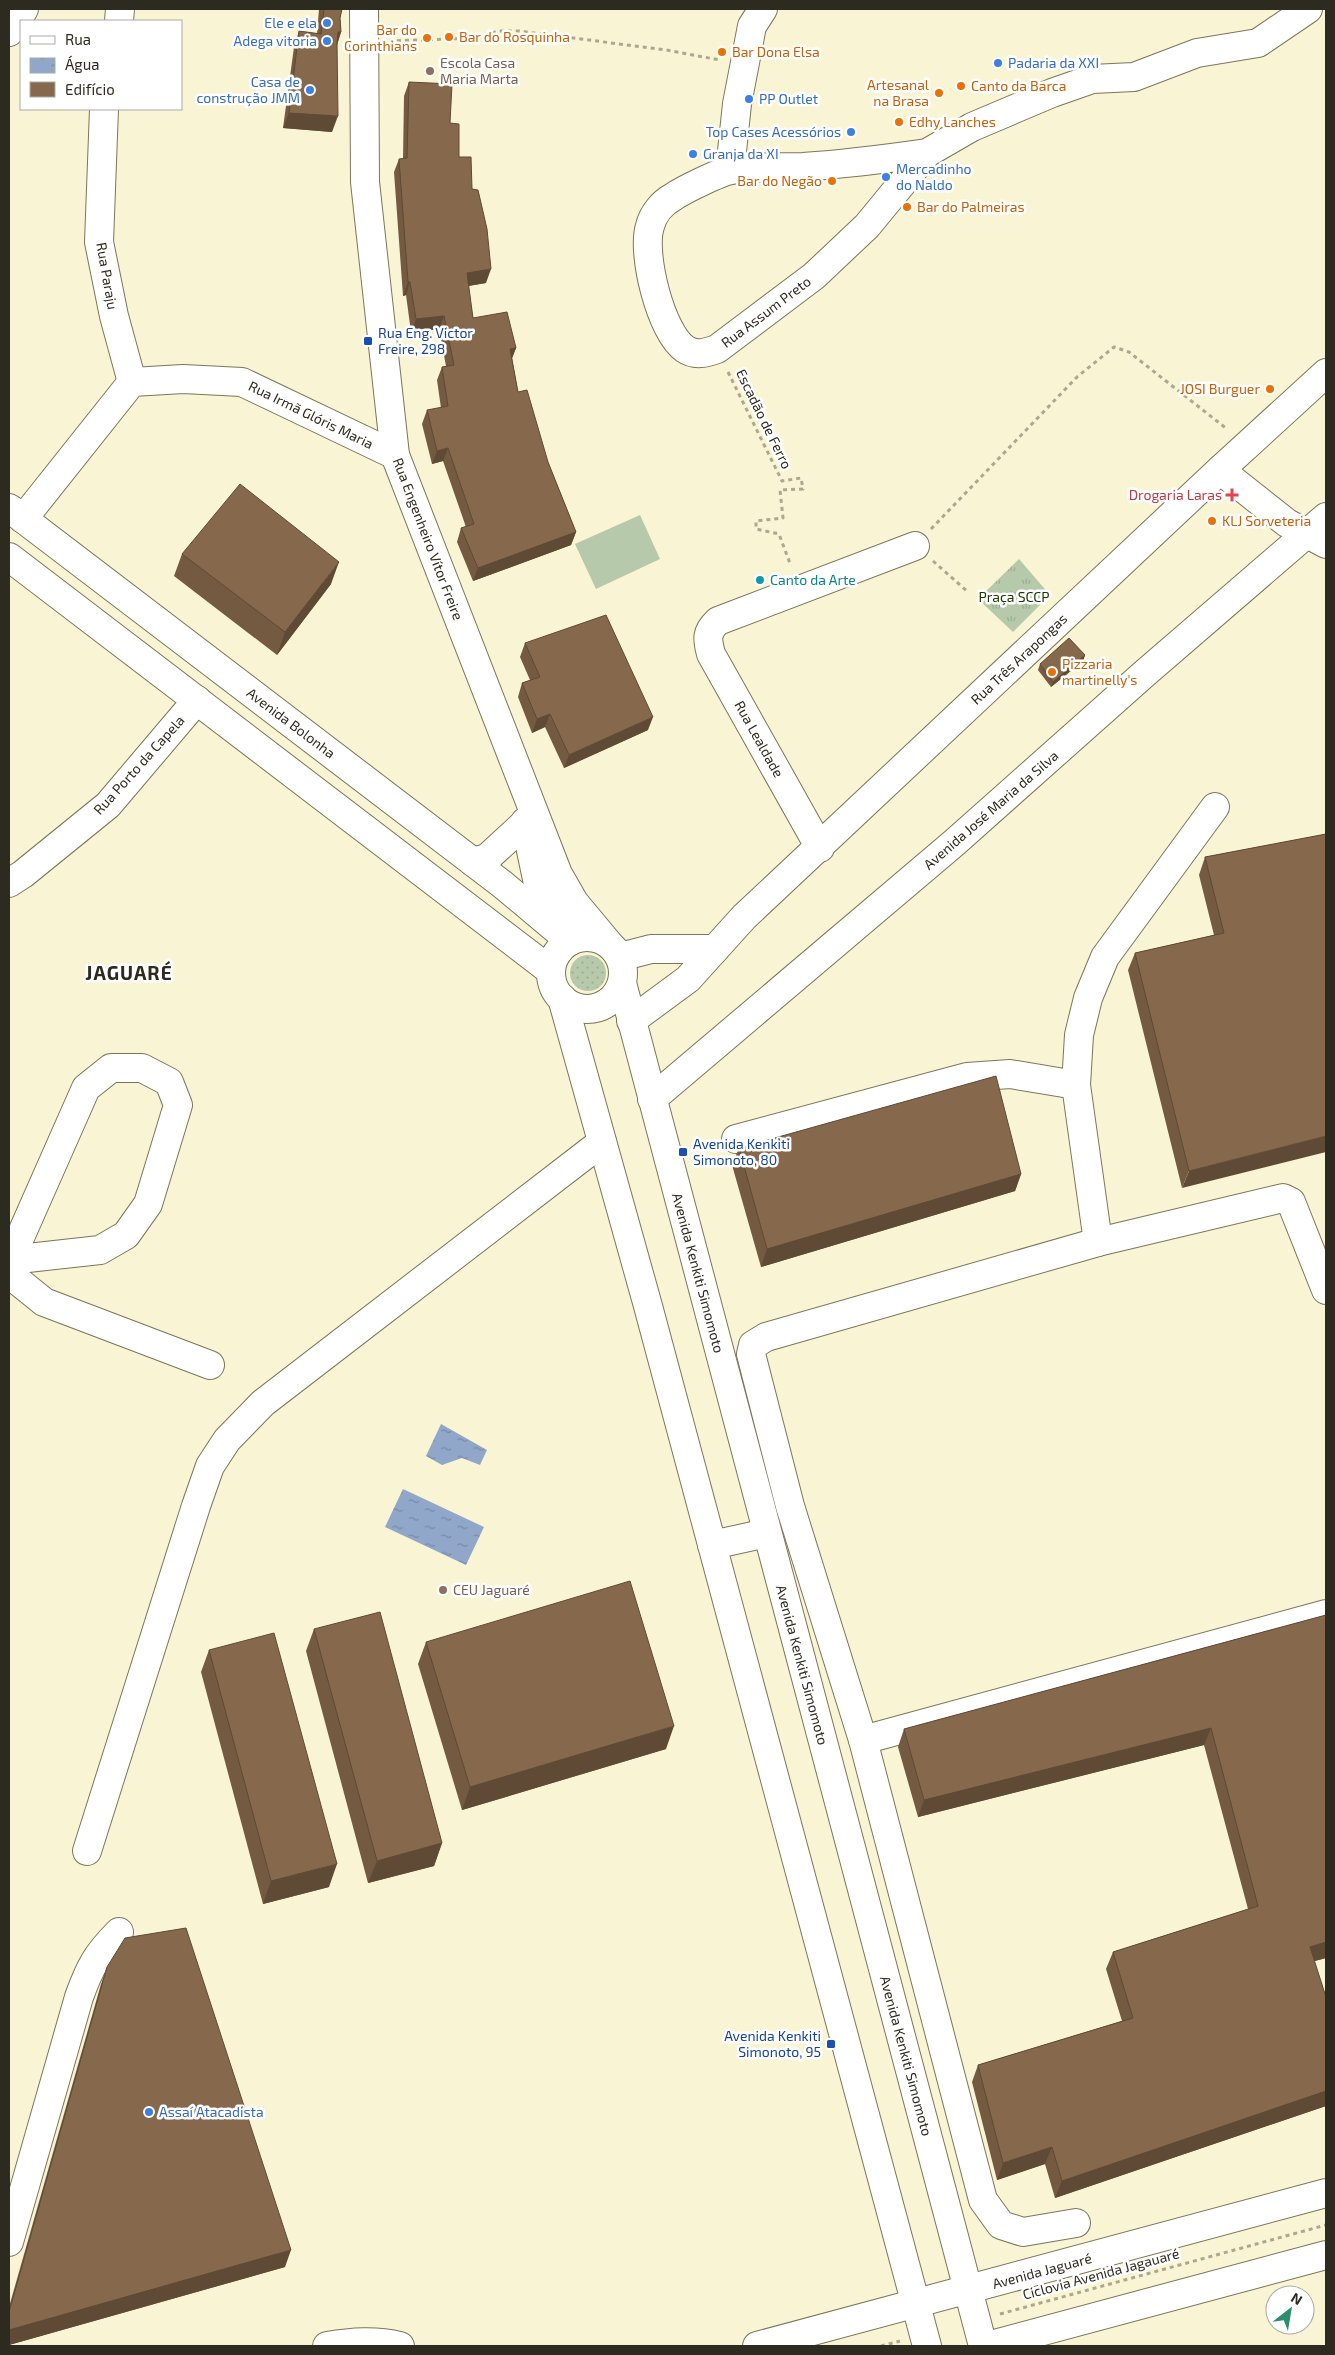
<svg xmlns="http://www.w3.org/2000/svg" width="1335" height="2355" viewBox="0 0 1335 2355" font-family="'Exo 2',sans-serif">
	<defs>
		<pattern id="grass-dots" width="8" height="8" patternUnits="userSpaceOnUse" patternTransform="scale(1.25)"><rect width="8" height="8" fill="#b6c9aa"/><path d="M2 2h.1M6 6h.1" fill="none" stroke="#9dad92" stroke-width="1.8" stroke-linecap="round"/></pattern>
		<pattern id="park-tufts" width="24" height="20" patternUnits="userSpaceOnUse" patternTransform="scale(1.25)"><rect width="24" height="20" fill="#b6c9aa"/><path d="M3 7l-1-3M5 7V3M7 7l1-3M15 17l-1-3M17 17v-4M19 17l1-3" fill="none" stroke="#9dad92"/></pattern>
		<pattern id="water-ripples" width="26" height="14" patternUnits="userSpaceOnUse" patternTransform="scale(1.25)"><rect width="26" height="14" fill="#91a7c9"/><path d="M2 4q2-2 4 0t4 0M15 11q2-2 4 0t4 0" fill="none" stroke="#7788a3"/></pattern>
	</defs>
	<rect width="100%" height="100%" fill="#f9f4d4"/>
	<circle fill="url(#grass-dots)" cx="588" cy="973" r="18"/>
	<path fill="url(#park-tufts)" d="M 1019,559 L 1050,595 L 1013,632 L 978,599 Z"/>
	<path fill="#b6c9aa" d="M 640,515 L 660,559 L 596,589 L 575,544 Z"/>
	<g fill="url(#water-ripples)">
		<path d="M 441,1424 L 487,1450 L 480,1465 L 462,1458 L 442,1465 L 426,1456 Z"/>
		<path d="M 403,1489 L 484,1527 L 466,1565 L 385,1527 Z"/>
	</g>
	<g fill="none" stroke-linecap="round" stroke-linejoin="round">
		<g stroke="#7b7659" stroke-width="30">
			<g id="minor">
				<path d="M 364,9 L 365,182 L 395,455 L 558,874 L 574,902 L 609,944"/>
				<path d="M 119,21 L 120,9"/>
				<path d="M 9,32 L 24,9"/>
				<path d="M 104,109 L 99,242 L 114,316 L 132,382"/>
				<path d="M 927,153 C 885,159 845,164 803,167 C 781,168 752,166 731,170 C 720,172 683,190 673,197 C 662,203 653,214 650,226 C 641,253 661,333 685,349 C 695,356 706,353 717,349 L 814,276 L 867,226 L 927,153 L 972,127 L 1052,93 L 1092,79 L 1134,77 L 1197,53 L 1258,43 L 1308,9"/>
				<path d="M 730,170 L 737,104 L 752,26 L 763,9"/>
				<path d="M 1220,470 L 1287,523 L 1326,544"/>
				<path d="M 23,519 L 132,382 L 183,379 L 242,382 L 395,455"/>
				<path d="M 525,822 L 538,884 L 545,898 L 574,939"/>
				<path d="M 820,848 L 711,654 C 707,639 706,632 718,621 L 915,546"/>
				<path d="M 9,883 L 23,874 L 108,805 L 197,700"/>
				<path d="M 620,957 L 651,949 L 715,949"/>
				<path d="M 631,1021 L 688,979 L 744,917 L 1220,470 L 1326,373"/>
				<path d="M 652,1099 L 954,843 L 1144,674 L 1326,517"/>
				<path d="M 736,1139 L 967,1077 L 1010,1074 L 1076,1085"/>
				<path d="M 1098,1242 L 1076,1085 L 1079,1035 L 1088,998 L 1105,957 L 1215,807"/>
				<path d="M 9,1260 L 10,1260 L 100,1250 L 126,1235 L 148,1204 L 178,1105 L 169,1082 L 142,1068 L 111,1068 L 86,1088 L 10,1260 L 18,1281 L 44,1302 L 210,1365"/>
				<path d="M 863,1740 L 1326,1614"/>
				<path d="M 87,1851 L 196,1506 L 210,1466 L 227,1440 L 263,1403 L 602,1142"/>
				<path d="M 1076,2223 L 1023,2232 L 1001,2225 L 983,2200 L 863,1740 L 790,1506 L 751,1354 L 753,1345 L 766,1337 L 1098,1242 L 1283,1198 L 1291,1202 L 1326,1290"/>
				<path d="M 9,2242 L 79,1997 C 90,1967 96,1955 119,1932"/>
				<path d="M 327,2346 C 352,2342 375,2340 400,2346"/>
			</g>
		</g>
		<g stroke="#7b7659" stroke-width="30">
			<g id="major">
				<path d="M 9,508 L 502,884 L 570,941"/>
				<path d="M 9,557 L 551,971"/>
				<path d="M 473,862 L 487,858 L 525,823"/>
				<circle cx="587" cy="973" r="36"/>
				<path d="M 622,983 L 983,2346"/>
				<path d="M 562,998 L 648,1306 L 927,2346"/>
				<path d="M 712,1545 L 767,1533"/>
			</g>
		</g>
		<g stroke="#7b7659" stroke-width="30">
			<g id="highway">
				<path d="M 757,2346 L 1326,2193"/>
				<path d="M 987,2346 L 1326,2255"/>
			</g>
		</g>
		<g stroke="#aca890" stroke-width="3" stroke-dasharray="4 4" stroke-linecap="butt">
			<path d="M 389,41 L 478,38 L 498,31 L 519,31 L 666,50 L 720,60"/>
			<path d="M 728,372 L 782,481 L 801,478 L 803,489 L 780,490 L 783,518 L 756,521 L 756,529 L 779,534 L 791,566"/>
			<path d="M 931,529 L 1077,377 L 1114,347 L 1129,352 L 1227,429"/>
			<path d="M 933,561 L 968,592"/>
			<path d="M 1000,2314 L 1326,2225"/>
			<path d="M 881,2346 L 900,2341"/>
		</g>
		<use href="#minor" stroke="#fff" stroke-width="28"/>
		<use href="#major" stroke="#fff" stroke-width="28"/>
		<use href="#highway" stroke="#fff" stroke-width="28"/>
	</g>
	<g fill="#735a41">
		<path d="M 319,9 L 342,9 L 340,18 L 341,32 L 337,45 L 332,132 L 283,128 L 294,47 L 299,31 L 317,34 Z"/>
		<path d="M 409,82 L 450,123 L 459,157 L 472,189 L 486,283 L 468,286 L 473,318 L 516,348 L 512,358 L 518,392 L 548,462 L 576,532 L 571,545 L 473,581 L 457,542 L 461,528 L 466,527 L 443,461 L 432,464 L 422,424 L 427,410 L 441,408 L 437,380 L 442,367 L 446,366 L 439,329 L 411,332 L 406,295 L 403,296 L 394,172 L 399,159 L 403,159 L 404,96 Z"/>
		<path d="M 182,554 L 331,584 L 277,655 L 174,576 Z"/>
		<path d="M 525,643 L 648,730 L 564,768 L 545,727 L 532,733 L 518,697 L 522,683 L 530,680 L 520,657 Z"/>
		<path d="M 1085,655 L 1083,661 L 1051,687 L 1038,670 L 1040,664 Z"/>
		<path d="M 1326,834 L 1182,1188 L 1128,970 L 1135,953 L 1214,935 L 1199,875 L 1205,857 Z"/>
		<path d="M 739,1148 L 1021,1174 L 1015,1191 L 761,1267 L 732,1165 Z"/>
		<path d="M 1326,1615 L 1326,1958 L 1314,1961 L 1326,1997 L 1326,2106 L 1055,2198 L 1045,2164 L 997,2180 L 972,2082 L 978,2065 L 1122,2021 L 1106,1969 L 1113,1952 L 1248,1909 L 1204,1745 L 918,1817 L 898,1747 L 904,1729 Z"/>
		<path d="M 314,1629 L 442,1843 L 434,1866 L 368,1883 L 306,1651 Z"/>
		<path d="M 426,1642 L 666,1749 L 462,1810 L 418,1664 Z"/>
		<path d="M 209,1650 L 329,1887 L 263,1904 L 201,1672 Z"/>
		<path d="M 107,1967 L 285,2267 L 9,2345 L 9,2307 L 101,1984 Z"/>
	</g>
	<g fill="#5e4a35">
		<path d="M 338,32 L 341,32 L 336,48 Z"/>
		<path d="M 289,113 L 338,116 L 332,132 L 283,128 Z"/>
		<path d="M 491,269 L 486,283 L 462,287 L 467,273 Z"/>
		<path d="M 408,282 L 410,282 L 406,295 L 403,296 Z"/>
		<path d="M 444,316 L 439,329 L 411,332 L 416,319 Z"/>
		<path d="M 516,348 L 511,361 L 510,349 Z"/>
		<path d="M 448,448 L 443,461 L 432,464 L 437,451 Z"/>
		<path d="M 576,532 L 571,545 L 473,581 L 478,568 Z"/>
		<path d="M 339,562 L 331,584 L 277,655 L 285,632 Z"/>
		<path d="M 1085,655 L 1083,661 L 1051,687 L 1053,682 Z"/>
		<path d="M 550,714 L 545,727 L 532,733 L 537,719 Z"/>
		<path d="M 653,717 L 648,730 L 564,768 L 569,755 Z"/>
		<path d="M 1326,1136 L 1326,1152 L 1182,1188 L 1189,1171 Z"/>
		<path d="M 1021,1174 L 1015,1191 L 761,1267 L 767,1249 Z"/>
		<path d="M 674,1726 L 666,1749 L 462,1810 L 470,1787 Z"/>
		<path d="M 1211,1728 L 1204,1745 L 918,1817 L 924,1800 Z"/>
		<path d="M 442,1843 L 434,1866 L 368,1883 L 377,1861 Z"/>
		<path d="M 337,1864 L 329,1887 L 263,1904 L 271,1881 Z"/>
		<path d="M 1326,1942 L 1326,1958 L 1304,1964 L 1310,1947 Z"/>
		<path d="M 1326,2091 L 1326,2106 L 1055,2198 L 1062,2181 Z"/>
		<path d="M 1052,2147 L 1045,2164 L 997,2180 L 1003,2163 Z"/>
		<path d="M 291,2250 L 285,2267 L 9,2345 L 9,2330 Z"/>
	</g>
	<g fill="#86694c" stroke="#5e4a35">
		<path d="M 324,9 L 342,9 L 340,18 L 341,32 L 338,32 L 337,43 L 338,116 L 289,113 L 299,31 L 321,34 Z"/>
		<path d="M 409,82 L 452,84 L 450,123 L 459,124 L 459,157 L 471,157 L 472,189 L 478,190 L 487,229 L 491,269 L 467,273 L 473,318 L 507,312 L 516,348 L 510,349 L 518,392 L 527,390 L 548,462 L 576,532 L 478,568 L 461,528 L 474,524 L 448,448 L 437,451 L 427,410 L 448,406 L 442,367 L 454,365 L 444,316 L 416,319 L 410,282 L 408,282 L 399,159 L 407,158 Z"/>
		<path d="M 240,484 L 339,562 L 285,632 L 182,554 Z"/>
		<path d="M 606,615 L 653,717 L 569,755 L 550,714 L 537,719 L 522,683 L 540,677 L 525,643 Z"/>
		<path d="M 1069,638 L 1085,655 L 1053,682 L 1040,664 Z"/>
		<path d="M 1326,834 L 1326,1136 L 1189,1171 L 1135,953 L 1224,933 L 1205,857 Z"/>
		<path d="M 996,1076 L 1021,1174 L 767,1249 L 739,1148 Z"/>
		<path d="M 630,1581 L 674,1726 L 470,1787 L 426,1642 Z"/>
		<path d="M 380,1612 L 442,1843 L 377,1861 L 314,1629 Z"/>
		<path d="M 1326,1615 L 1326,1942 L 1310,1947 L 1326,1997 L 1326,2091 L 1062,2181 L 1052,2147 L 1003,2163 L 978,2065 L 1133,2018 L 1113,1952 L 1258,1906 L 1211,1728 L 924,1800 L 904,1729 Z"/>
		<path d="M 274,1633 L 337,1864 L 271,1881 L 209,1650 Z"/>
		<path d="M 186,1928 L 291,2250 L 9,2330 L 9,2312 L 107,1967 L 125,1938 Z"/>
	</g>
	<g fill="#3f7fe0" stroke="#fff" stroke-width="2">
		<circle cx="327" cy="23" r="5"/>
		<circle cx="327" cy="41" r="5"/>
		<circle cx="998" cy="63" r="5"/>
		<circle cx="310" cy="90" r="5"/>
		<circle cx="749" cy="99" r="5"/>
		<circle cx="851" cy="132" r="5"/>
		<circle cx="693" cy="154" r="5"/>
		<circle cx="886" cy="177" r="5"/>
		<circle cx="149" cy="2112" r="5"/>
	</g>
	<g fill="#e8710a" stroke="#fff" stroke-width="2">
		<circle cx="449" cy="37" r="5"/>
		<circle cx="427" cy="38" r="5"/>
		<circle cx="722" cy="52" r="5"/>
		<circle cx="961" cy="86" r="5"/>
		<circle cx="939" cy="93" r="5"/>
		<circle cx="899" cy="122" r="5"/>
		<circle cx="832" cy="181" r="5"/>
		<circle cx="907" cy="207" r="5"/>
		<circle cx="1270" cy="389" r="5"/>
		<circle cx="1212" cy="521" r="5"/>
		<circle cx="1052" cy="672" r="5"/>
	</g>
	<g fill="#8d6e63" stroke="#fff" stroke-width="2">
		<circle cx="430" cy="71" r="5"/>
		<circle cx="443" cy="1590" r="5"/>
	</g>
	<g fill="#1a4fb4" stroke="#fff" stroke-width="2">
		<rect x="363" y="336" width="10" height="10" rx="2.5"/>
		<rect x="678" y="1147" width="10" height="10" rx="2.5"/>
		<rect x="826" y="2039" width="10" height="10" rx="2.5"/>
	</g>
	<path fill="#e0444e" stroke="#fff" stroke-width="2" d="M1229.5 487.5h5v5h5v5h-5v5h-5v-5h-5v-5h5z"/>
	<circle fill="#0f9aa8" stroke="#fff" stroke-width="2" cx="760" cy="580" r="5"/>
	<g text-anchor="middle" stroke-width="5" stroke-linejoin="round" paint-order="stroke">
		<g font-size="14" fill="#366cbe" stroke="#fff" text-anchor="start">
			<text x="317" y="28" text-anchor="end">Ele e ela</text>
			<text x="317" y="46" text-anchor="end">Adega vitoria</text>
			<text x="1008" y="68">Padaria da XXI</text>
			<text x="300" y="87" text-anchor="end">Casa de<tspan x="300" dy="16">construção JMM</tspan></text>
			<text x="759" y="104">PP Outlet</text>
			<text x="841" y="137" text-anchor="end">Top Cases Acessórios</text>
			<text x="703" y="159">Granja da XI</text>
			<text x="896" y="174">Mercadinho<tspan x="896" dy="16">do Naldo</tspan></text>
			<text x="159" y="2117">Assaí Atacadista</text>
		</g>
		<g font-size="14" fill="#c56008" stroke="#fff" text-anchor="start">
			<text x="417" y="35" text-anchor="end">Bar do<tspan x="417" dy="16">Corinthians</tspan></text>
			<text x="459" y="42">Bar do Rosquinha</text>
			<text x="732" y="57">Bar Dona Elsa</text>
			<text x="929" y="90" text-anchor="end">Artesanal<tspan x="929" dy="16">na Brasa</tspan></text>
			<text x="971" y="91">Canto da Barca</text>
			<text x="909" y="127">Edhy Lanches</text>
			<text x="822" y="186" text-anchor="end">Bar do Negão</text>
			<text x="917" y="212">Bar do Palmeiras</text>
			<text x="1260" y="394" text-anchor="end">JOSI Burguer</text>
			<text x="1222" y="526">KLJ Sorveteria</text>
			<text x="1062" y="669">Pizzaria<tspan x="1062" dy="16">martinelly's</tspan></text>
		</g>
		<g font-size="14" fill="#785e54" stroke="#fff" text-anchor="start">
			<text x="440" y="68">Escola Casa<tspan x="440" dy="16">Maria Marta</tspan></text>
			<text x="453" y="1595">CEU Jaguaré</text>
		</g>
		<g font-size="14" fill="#2d2b1f" stroke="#fff">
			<text transform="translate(107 276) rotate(80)" y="5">Rua Paraju</text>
			<text transform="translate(766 312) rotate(-37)" y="5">Rua Assum Preto</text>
			<text transform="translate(311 415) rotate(26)" y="5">Rua Irmã Glóris Maria</text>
			<text transform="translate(764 419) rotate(64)" y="5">Escadão de Ferro</text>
			<text transform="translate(428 539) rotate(69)" y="5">Rua Engenheiro Vítor Freire</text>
			<text transform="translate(1019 659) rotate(-43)" y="5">Rua Três Arapongas</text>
			<text transform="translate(291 723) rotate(37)" y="5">Avenida Bolonha</text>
			<text transform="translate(759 739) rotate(61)" y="5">Rua Lealdade</text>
			<text transform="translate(139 765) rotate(-48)" y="5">Rua Porto da Capela</text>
			<text transform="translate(991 810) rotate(-41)" y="5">Avenida José Maria da Silva</text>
			<text transform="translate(698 1273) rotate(75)" y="5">Avenida Kenkiti Simomoto</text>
			<text transform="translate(802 1665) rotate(75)" y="5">Avenida Kenkiti Simomoto</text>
			<text transform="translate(906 2056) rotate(75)" y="5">Avenida Kenkiti Simomoto</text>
			<text transform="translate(1042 2271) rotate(-15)" y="5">Avenida Jaguaré</text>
			<text transform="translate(1101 2274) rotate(-15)" y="5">Ciclovia Avenida Jagauaré</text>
		</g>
		<g font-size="14" fill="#164399" stroke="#fff" text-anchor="start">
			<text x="378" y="338">Rua Eng. Victor<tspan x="378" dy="16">Freire, 298</tspan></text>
			<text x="693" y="1149">Avenida Kenkiti<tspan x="693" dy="16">Simonoto, 80</tspan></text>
			<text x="821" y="2041" text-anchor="end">Avenida Kenkiti<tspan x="821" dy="16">Simonoto, 95</tspan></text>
		</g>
		<g font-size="14" fill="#be3a42" stroke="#fff" text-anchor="end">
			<text x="1222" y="500">Drogaria Laras</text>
		</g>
		<g font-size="14" fill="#0d838f" stroke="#fff" text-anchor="start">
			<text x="770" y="585">Canto da Arte</text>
		</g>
		<g font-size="14" fill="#1b3600" stroke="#fff">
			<text x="1014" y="602">Praça SCCP</text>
		</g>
		<g font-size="19" font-weight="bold" letter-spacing="1" fill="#2d2b1f" stroke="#fff">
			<text x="129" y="980">JAGUARÉ</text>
		</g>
	</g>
	<rect width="1335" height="2355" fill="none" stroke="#2d2b1f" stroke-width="20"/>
	<rect x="20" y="20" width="162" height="90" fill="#ffffff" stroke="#abaaa5"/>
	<rect x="30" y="36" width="25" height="8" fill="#ffffff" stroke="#abaaa5"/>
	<text x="65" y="45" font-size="15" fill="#2d2b1f">Rua</text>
	<rect x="30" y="58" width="25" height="15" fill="url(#water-ripples)" stroke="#abaaa5"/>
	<text x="65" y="70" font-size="15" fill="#2d2b1f">Água</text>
	<rect x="30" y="82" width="25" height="15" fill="#86694c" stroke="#abaaa5"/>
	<text x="65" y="95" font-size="15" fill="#2d2b1f">Edifício</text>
	<g transform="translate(1290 2310) rotate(31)"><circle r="24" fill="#ffffff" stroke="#abaaa5"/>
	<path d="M0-4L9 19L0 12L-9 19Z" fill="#2a8f6b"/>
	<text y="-8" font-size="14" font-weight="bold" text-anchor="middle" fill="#2d2b1f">N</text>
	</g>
</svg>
